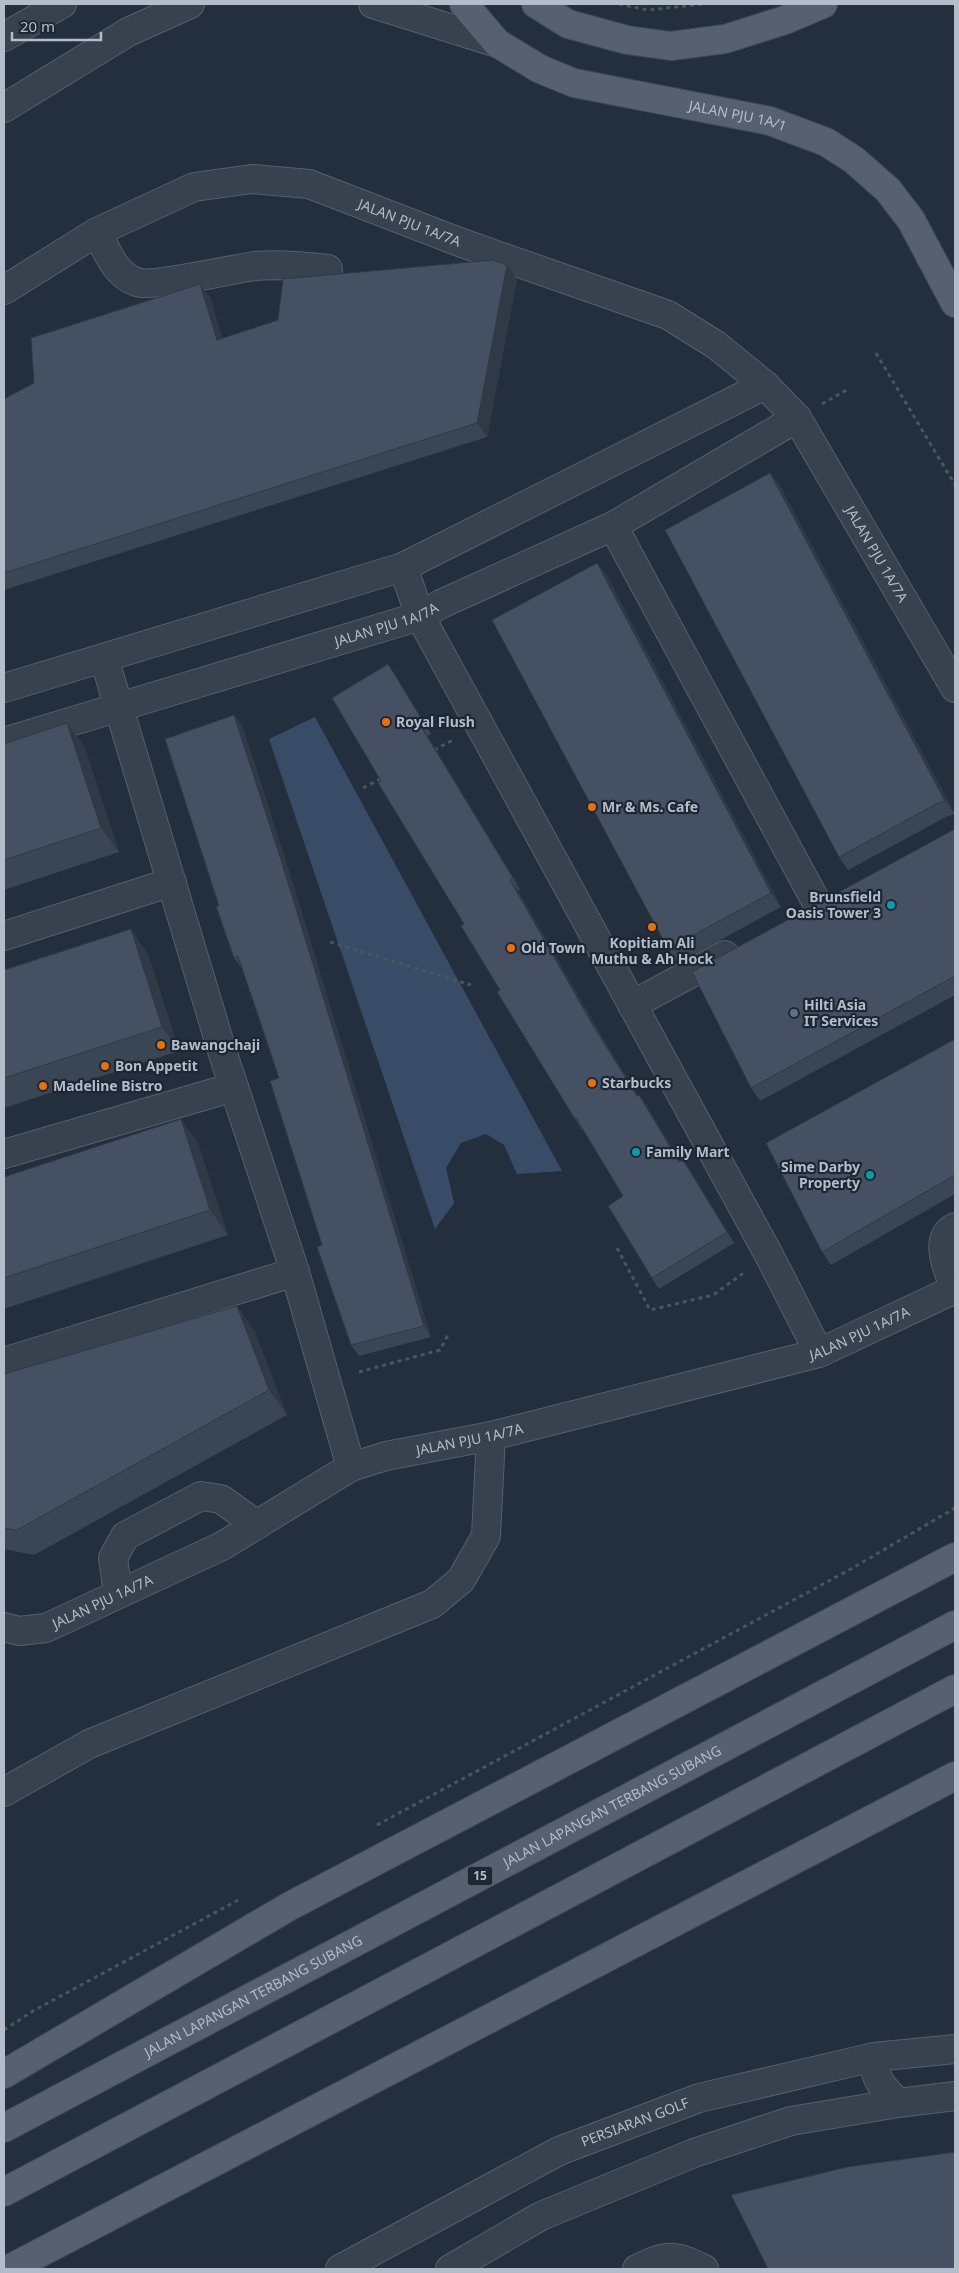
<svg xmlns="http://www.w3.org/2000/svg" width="959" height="2273" viewBox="0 0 959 2273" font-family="'Noto Sans',sans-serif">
	<rect width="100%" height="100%" fill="#242f3e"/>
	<path fill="#394c67" d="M 315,717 L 562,1171 L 517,1174 L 504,1145 L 486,1134 L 461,1143 L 446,1168 L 454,1203 L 435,1229 L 269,739 Z"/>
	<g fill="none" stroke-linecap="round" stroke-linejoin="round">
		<g stroke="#565f6c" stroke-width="30">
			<g id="minor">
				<path d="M 373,4 L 497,43"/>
				<path d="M 4,37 L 62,4"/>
				<path d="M 4,108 L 128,32 L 190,4"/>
				<path d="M 97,232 C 107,251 115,275 137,282 C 152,288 232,269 255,266 C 279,264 303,266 328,269"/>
				<path id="s1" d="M 4,290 L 97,232 L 194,187 L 252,179 L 309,184 L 462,243 L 668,315 L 716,345 L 765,385 L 797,418 L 955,688"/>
				<path d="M 613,526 L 818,905"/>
				<path d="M 403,567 L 420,616 L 769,1255 L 819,1353"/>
				<path d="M 104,658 L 223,1054 L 295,1272 L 351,1467"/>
				<path d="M 4,688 L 403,567 L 765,385"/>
				<path id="s2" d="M 4,742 L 420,616 L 441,604 L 613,526 L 797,418"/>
				<path d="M 4,936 L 172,882"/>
				<path d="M 632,1005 L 725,955"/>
				<path d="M 4,1154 L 234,1087"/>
				<path d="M 955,1227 C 932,1239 949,1272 955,1289"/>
				<path d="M 4,1362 L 295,1272"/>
				<path d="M 118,1594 L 113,1558 L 125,1536 L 201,1496 L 221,1499 L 257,1525"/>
				<path id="s3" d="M 4,1627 L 19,1631 L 46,1628 L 222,1546 L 351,1467 L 386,1456 L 491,1436 L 819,1353 L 955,1289"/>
				<path d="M 4,1792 L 89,1744 L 432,1604 L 461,1580 L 486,1536 L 491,1436"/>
				<path d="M 874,2057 C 873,2079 884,2088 898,2103"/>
				<path id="s4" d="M 340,2269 L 559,2151 L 699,2098 L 874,2057 L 955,2049"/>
				<path d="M 450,2269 L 541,2216 L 694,2153 L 791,2121 L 898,2103 L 955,2096"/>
				<path d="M 637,2269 C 667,2254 674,2254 704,2269"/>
			</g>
		</g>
		<g stroke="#414a57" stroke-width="30">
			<g id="major">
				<path id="s5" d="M 464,4 L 497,43 L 540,69 L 574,83 L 770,121 L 826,142 L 854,160 L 888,190 L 911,220 L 955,303"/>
				<path d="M 536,4 L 568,24 L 627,40 L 671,46 L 725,39 L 785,20 L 823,4"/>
				<path d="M 4,2074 L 290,1906 L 955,1557"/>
				<path id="s6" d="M 4,2128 L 955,1625"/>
				<path d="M 4,2192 L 955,1689"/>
				<path d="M 9,2269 L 955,1776"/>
			</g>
		</g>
		<g stroke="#44595c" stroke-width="3" stroke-dasharray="4 4" stroke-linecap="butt">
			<path d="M 619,4 L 648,10 L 704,4"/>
			<path d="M 876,353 L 955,485"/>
			<path d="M 822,404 L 850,388"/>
			<path d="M 434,750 L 455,739"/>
			<path d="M 363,788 L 382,778"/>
			<path d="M 330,942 L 471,985"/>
			<path d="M 617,1248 L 650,1310 L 713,1295 L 745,1272"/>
			<path d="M 359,1372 L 440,1350 L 449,1333"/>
			<path d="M 377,1825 L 851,1569 L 955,1508"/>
			<path d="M 4,2030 L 33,2011 L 242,1898"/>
		</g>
		<use href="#minor" stroke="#38414e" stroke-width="28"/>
		<use href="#major" stroke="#56606e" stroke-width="28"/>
	</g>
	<g fill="#3b4654">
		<path d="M 517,279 L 487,437 L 4,590 L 4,399 L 210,297 L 222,338 Z"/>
		<path d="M 770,473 L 780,486 L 955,814 L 948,816 L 848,870 L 839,857 Z"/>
		<path d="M 597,563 L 607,576 L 781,907 L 678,963 L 668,949 Z"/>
		<path d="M 395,674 L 431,734 L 428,736 L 520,889 L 518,891 L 602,1037 L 638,1096 L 639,1095 L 647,1106 L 680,1161 L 683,1160 L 690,1170 L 734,1243 L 659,1289 L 652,1278 L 623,1196 L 583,1129 L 582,1130 L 575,1119 L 500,990 L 464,924 L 381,781 Z"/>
		<path d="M 234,715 L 242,725 L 289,871 L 431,1337 L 359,1356 L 351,1345 L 322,1245 L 279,1078 L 242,968 L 234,958 L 219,906 Z"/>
		<path d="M 67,723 L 85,748 L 119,852 L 4,890 L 4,744 Z"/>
		<path d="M 955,828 L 955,995 L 760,1101 L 751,1088 Z"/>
		<path d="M 148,954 L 179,1051 L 4,1108 L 4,970 Z"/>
		<path d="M 955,1039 L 955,1194 L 831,1265 L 822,1252 Z"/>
		<path d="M 198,1143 L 228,1235 L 4,1309 L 4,1177 Z"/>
		<path d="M 254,1330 L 287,1415 L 34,1555 L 4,1549 L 4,1374 Z"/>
	</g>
	<g fill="#303945">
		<path d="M 507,265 L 517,279 L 487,437 L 477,423 Z"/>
		<path d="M 200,284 L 210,297 L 227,353 L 217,340 Z"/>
		<path d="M 770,473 L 780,486 L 955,814 L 945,801 Z"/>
		<path d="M 597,563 L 607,576 L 781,907 L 771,893 Z"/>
		<path d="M 388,664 L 395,674 L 431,734 L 424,723 Z"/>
		<path d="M 234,715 L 242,725 L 289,871 L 431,1337 L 424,1326 Z"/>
		<path d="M 67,723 L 85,748 L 119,852 L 101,828 Z"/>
		<path d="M 420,725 L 428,736 L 520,889 L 513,878 Z"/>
		<path d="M 510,880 L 518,891 L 602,1037 L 645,1107 L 637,1096 L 594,1027 Z"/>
		<path d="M 131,929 L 148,954 L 179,1051 L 162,1027 Z"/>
		<path d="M 639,1095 L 647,1106 L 687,1173 L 679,1162 Z"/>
		<path d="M 181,1119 L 198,1143 L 228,1235 L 210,1210 Z"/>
		<path d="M 683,1160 L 690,1170 L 734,1243 L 727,1232 Z"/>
		<path d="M 237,1306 L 254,1330 L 287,1415 L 269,1390 Z"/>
	</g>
	<g fill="#455162" stroke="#303945">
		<path d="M 493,260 L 507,265 L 477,423 L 4,573 L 4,399 L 34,383 L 31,338 L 200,284 L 217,340 L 278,320 L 283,279 Z"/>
		<path d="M 770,473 L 945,801 L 938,803 L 839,857 L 665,530 Z"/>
		<path d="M 597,563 L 771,893 L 668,949 L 492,620 Z"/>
		<path d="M 388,664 L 424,723 L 420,725 L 513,878 L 510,880 L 594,1027 L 637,1096 L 639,1095 L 679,1162 L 683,1160 L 727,1232 L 652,1278 L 608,1206 L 623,1196 L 576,1118 L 575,1119 L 497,992 L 500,990 L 461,926 L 464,924 L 378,783 L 381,781 L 332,698 Z"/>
		<path d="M 234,715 L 281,860 L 424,1326 L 351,1345 L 317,1247 L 322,1245 L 270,1081 L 279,1078 L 238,956 L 234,958 L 216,906 L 219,906 L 165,739 Z"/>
		<path d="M 67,723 L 101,828 L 4,860 L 4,744 Z"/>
		<path d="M 955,828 L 955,976 L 751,1088 L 692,972 L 953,830 Z"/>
		<path d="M 131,929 L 162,1027 L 4,1078 L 4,970 Z"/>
		<path d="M 955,1039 L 955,1175 L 822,1252 L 766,1143 Z"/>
		<path d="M 181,1119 L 210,1210 L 4,1278 L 4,1177 Z"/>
		<path d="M 237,1306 L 269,1390 L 17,1530 L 4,1528 L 4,1374 Z"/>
		<path d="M 955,2152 L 955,2269 L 768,2269 L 731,2195 L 847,2167 Z"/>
	</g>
	<g fill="#e8710a" stroke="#1d2633" stroke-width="2">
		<circle cx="386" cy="722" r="5"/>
		<circle cx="592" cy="807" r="5"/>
		<circle cx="652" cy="927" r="5"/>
		<circle cx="511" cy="948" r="5"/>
		<circle cx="161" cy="1045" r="5"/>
		<circle cx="105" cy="1066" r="5"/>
		<circle cx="592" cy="1083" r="5"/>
		<circle cx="43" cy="1086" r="5"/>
	</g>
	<g fill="#0f9aa8" stroke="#1d2633" stroke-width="2">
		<circle cx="891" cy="905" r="5"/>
		<circle cx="636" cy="1152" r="5"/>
		<circle cx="870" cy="1175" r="5"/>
	</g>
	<circle fill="#5c6f8a" stroke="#1d2633" stroke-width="2" cx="794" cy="1013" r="5"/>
	<g text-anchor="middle" stroke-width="4.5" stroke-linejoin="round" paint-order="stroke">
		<rect fill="#1d2633" stroke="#878f9c" stroke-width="1" x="467.5" y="1866.5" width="25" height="19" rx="4"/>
		<g font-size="12" font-weight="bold" fill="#b4bcc9">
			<text x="480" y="1880">15</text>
		</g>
		<g font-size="14" fill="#b4bcc9" stroke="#1d2633">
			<text dy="5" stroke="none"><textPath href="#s5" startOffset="305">JALAN PJU 1A/1</textPath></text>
			<text dy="5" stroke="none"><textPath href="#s1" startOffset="440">JALAN PJU 1A/7A</textPath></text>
			<text dy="5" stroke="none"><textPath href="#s1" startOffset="1038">JALAN PJU 1A/7A</textPath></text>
			<text dy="5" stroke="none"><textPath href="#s2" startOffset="400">JALAN PJU 1A/7A</textPath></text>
			<text dy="5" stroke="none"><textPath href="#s3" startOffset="915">JALAN PJU 1A/7A</textPath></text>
			<text dy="5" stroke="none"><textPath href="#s3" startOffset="510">JALAN PJU 1A/7A</textPath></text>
			<text dy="5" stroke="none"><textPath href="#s3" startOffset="105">JALAN PJU 1A/7A</textPath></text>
			<text dy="5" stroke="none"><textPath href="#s6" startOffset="688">JALAN LAPANGAN TERBANG SUBANG</textPath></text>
			<text dy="5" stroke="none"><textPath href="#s6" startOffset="282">JALAN LAPANGAN TERBANG SUBANG</textPath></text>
			<text dy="5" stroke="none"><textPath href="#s4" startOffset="330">PERSIARAN GOLF</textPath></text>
		</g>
		<g font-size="14" font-weight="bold" fill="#b4bcc9" stroke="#1d2633" text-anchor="start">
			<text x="396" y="727">Royal Flush</text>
			<text x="602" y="812">Mr &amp; Ms. Cafe</text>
			<text x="881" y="902" text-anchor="end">Brunsfield<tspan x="881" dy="16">Oasis Tower 3</tspan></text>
			<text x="652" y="948" text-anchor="middle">Kopitiam Ali<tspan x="652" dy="16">Muthu &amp; Ah Hock</tspan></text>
			<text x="521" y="953">Old Town</text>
			<text x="804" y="1010">Hilti Asia<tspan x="804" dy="16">IT Services</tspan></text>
			<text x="171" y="1050">Bawangchaji</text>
			<text x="115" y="1071">Bon Appetit</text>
			<text x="602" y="1088">Starbucks</text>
			<text x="53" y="1091">Madeline Bistro</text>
			<text x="646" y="1157">Family Mart</text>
			<text x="860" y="1172" text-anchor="end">Sime Darby<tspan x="860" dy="16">Property</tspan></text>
		</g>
	</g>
	<rect width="959" height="2273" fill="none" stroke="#b4bcc9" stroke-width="10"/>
	<path d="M12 32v8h89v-8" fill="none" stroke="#b4bcc9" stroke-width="2.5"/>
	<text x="20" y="32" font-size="15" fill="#b4bcc9" stroke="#1d2633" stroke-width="4" paint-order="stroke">20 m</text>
</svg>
